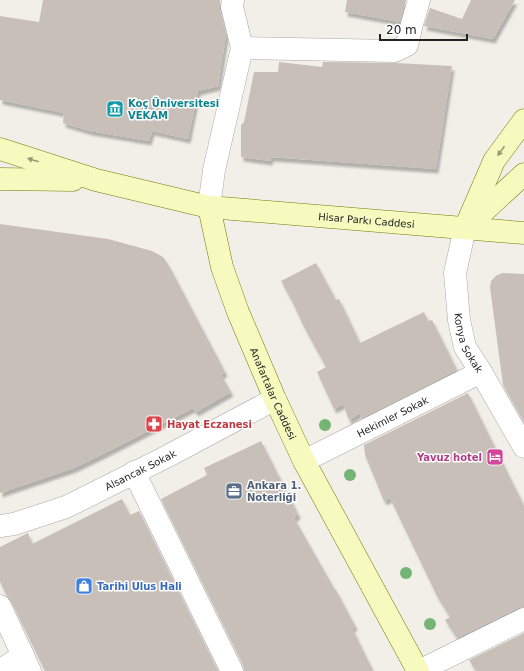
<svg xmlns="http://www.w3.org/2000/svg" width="524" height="671" viewBox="0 0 524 671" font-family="'DejaVu Sans',sans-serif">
	<defs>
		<filter id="shadow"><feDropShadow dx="2.5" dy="4.5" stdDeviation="1" flood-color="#0004"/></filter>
	</defs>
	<rect width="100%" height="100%" fill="#f2efe9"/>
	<g fill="#c7bfb8" filter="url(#shadow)">
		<path d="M 43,0 L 220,0 L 220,10 L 226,35 L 218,86 L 198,91 L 188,139 L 152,131 L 149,141 L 90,131 L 63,123 L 64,113 L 0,100 L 0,16 L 39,22 Z"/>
		<path d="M 347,0 L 406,0 L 400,22 L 345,12 Z"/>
		<path d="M 471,0 L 515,0 L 493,39 L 424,26 L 430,8 L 462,19 Z"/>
		<path d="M 279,62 L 322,67 L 323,62 L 396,63 L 452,66 L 436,169 L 271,157 L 270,161 L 241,157 L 241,125 L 244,122 L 254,72 L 278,72 Z"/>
		<path d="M 0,224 L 108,239 L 152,251 L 163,257 L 169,266 L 225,372 L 221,375 L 231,392 L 196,412 L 193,408 L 101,455 L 74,468 L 0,493 Z"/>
		<path d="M 316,263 L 336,300 L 339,299 L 360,343 L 424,312 L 428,321 L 432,320 L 457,370 L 360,419 L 360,413 L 349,420 L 343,404 L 334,409 L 317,372 L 326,367 L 303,325 L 292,301 L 281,281 Z"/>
		<path d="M 503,273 L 524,274 L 524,422 L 503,385 L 490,287 L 491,281 L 497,275 Z"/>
		<path d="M 468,393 L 524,506 L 524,607 L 518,608 L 457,638 L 445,620 L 450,617 L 437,596 L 390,498 L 384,501 L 365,455 L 364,445 Z"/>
		<path d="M 261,441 L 298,514 L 294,518 L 335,590 L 336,590 L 355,626 L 352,628 L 373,671 L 244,671 L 243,665 L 161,499 L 207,475 L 204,468 Z"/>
		<path d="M 122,499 L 130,515 L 139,511 L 218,671 L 45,671 L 11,601 L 7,596 L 0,582 L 0,547 L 28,533 L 32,544 Z"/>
		<path d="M 524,633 L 524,671 L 476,671 L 469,660 Z"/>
	</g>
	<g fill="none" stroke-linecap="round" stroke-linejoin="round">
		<g stroke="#a9a9a9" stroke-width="23">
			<g id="street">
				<path d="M 242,48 L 395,51 L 407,45 L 412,24 L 419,0"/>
				<path d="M 209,207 L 214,170 L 242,48 L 232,7 L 233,0"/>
				<path id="s1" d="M 465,228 L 455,273 L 459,320 L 465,347 L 481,372 L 524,447"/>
				<path id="s2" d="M 304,461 L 481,372"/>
				<path d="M 134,472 L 232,671"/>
				<path id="s3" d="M 0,526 L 14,524 L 66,507 L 166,457 L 275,399"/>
				<path d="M 0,606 L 30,671"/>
				<path d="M 0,671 L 23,655"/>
				<path d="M 419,671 L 524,619"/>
			</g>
		</g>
		<g stroke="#707d05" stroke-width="23">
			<g id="secondary">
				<path id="s4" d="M 0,149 L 96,180 L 209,207 L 524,233"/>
				<path d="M 0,179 L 73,180"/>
				<path id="s5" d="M 209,207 L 222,267 L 238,312 L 275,399 L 304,461 L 418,671"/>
				<path d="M 471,223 L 524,174"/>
				<path d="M 465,228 L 494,161 L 524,120"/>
			</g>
		</g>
		<use href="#street" stroke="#fff" stroke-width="22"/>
		<use href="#secondary" stroke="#f7fabf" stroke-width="22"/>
	</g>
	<g fill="#74b475">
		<circle cx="325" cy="425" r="6"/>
		<circle cx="350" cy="475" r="6"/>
		<circle cx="406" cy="573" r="6"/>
		<circle cx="430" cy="624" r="6"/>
	</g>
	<defs><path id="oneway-solid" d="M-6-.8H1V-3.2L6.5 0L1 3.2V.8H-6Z"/></defs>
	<g fill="#979978">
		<use href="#oneway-solid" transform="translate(501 151) rotate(126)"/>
		<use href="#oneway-solid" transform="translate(33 160) rotate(-162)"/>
	</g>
	<defs>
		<g id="museum-square" transform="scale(0.9)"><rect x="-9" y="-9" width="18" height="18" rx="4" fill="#0f9aa8" stroke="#fff"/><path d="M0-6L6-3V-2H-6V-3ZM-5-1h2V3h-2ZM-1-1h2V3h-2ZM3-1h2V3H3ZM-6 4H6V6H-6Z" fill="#fff"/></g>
		<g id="pharmacy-square" transform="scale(0.9)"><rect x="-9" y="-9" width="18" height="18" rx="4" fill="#e0444e" stroke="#fff"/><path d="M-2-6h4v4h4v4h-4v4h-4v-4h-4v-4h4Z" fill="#fff"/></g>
		<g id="hotel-square" transform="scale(0.9)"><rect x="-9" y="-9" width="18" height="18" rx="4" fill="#d1479c" stroke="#fff"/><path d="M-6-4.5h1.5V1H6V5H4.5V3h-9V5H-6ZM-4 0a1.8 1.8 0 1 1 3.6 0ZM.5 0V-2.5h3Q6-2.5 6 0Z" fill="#fff"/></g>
		<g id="office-square" transform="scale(0.9)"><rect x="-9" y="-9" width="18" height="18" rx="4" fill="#5c6f8a" stroke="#fff"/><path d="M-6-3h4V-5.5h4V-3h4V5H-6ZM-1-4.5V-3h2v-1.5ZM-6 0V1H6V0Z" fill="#fff"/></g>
		<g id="shop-square" transform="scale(0.9)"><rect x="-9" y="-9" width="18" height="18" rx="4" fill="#3f7fe0" stroke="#fff"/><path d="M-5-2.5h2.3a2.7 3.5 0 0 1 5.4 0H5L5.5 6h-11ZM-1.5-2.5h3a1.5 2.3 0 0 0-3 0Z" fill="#fff"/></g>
	</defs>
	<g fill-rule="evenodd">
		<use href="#museum-square" x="115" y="109"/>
		<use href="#pharmacy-square" x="154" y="424"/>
		<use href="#hotel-square" x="495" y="457"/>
		<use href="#office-square" x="234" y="491"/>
		<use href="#shop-square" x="84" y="586"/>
	</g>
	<g text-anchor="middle" stroke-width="3" stroke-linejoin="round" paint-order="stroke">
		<g font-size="10" font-weight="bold" fill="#0d838f" stroke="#fff" text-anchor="start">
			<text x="128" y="107">Koç Üniversitesi<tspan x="128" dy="12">VEKAM</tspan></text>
		</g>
		<g font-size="10" fill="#222" stroke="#fff">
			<text dy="4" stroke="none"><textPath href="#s4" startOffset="375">Hisar Parkı Caddesi</textPath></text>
			<text dy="4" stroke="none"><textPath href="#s1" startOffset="118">Konya Sokak</textPath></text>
			<text dy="4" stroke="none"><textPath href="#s5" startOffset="198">Anafartalar Caddesi</textPath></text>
			<text dy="4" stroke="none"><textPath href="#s2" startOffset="99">Hekimler Sokak</textPath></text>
			<text dy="4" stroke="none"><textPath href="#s3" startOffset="152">Alsancak Sokak</textPath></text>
		</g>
		<g font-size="10" font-weight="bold" fill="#be3a42" stroke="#fff" text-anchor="start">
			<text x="167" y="428">Hayat Eczanesi</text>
		</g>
		<g font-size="10" font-weight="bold" fill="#b23c85" stroke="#fff" text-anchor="end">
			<text x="482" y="461">Yavuz hotel</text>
		</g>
		<g font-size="10" font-weight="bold" fill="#4e5e75" stroke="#fff" text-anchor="start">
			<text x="247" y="489">Ankara 1.<tspan x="247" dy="12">Noterliği</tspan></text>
		</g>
		<g font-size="10" font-weight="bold" fill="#366cbe" stroke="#fff" text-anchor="start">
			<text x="97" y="590">Tarihi Ulus Hali</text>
		</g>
	</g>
	<path d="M380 34v6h87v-6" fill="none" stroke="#222222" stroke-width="2"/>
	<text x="386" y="34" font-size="12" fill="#222222" stroke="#ffffff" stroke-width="3" paint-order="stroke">20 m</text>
</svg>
